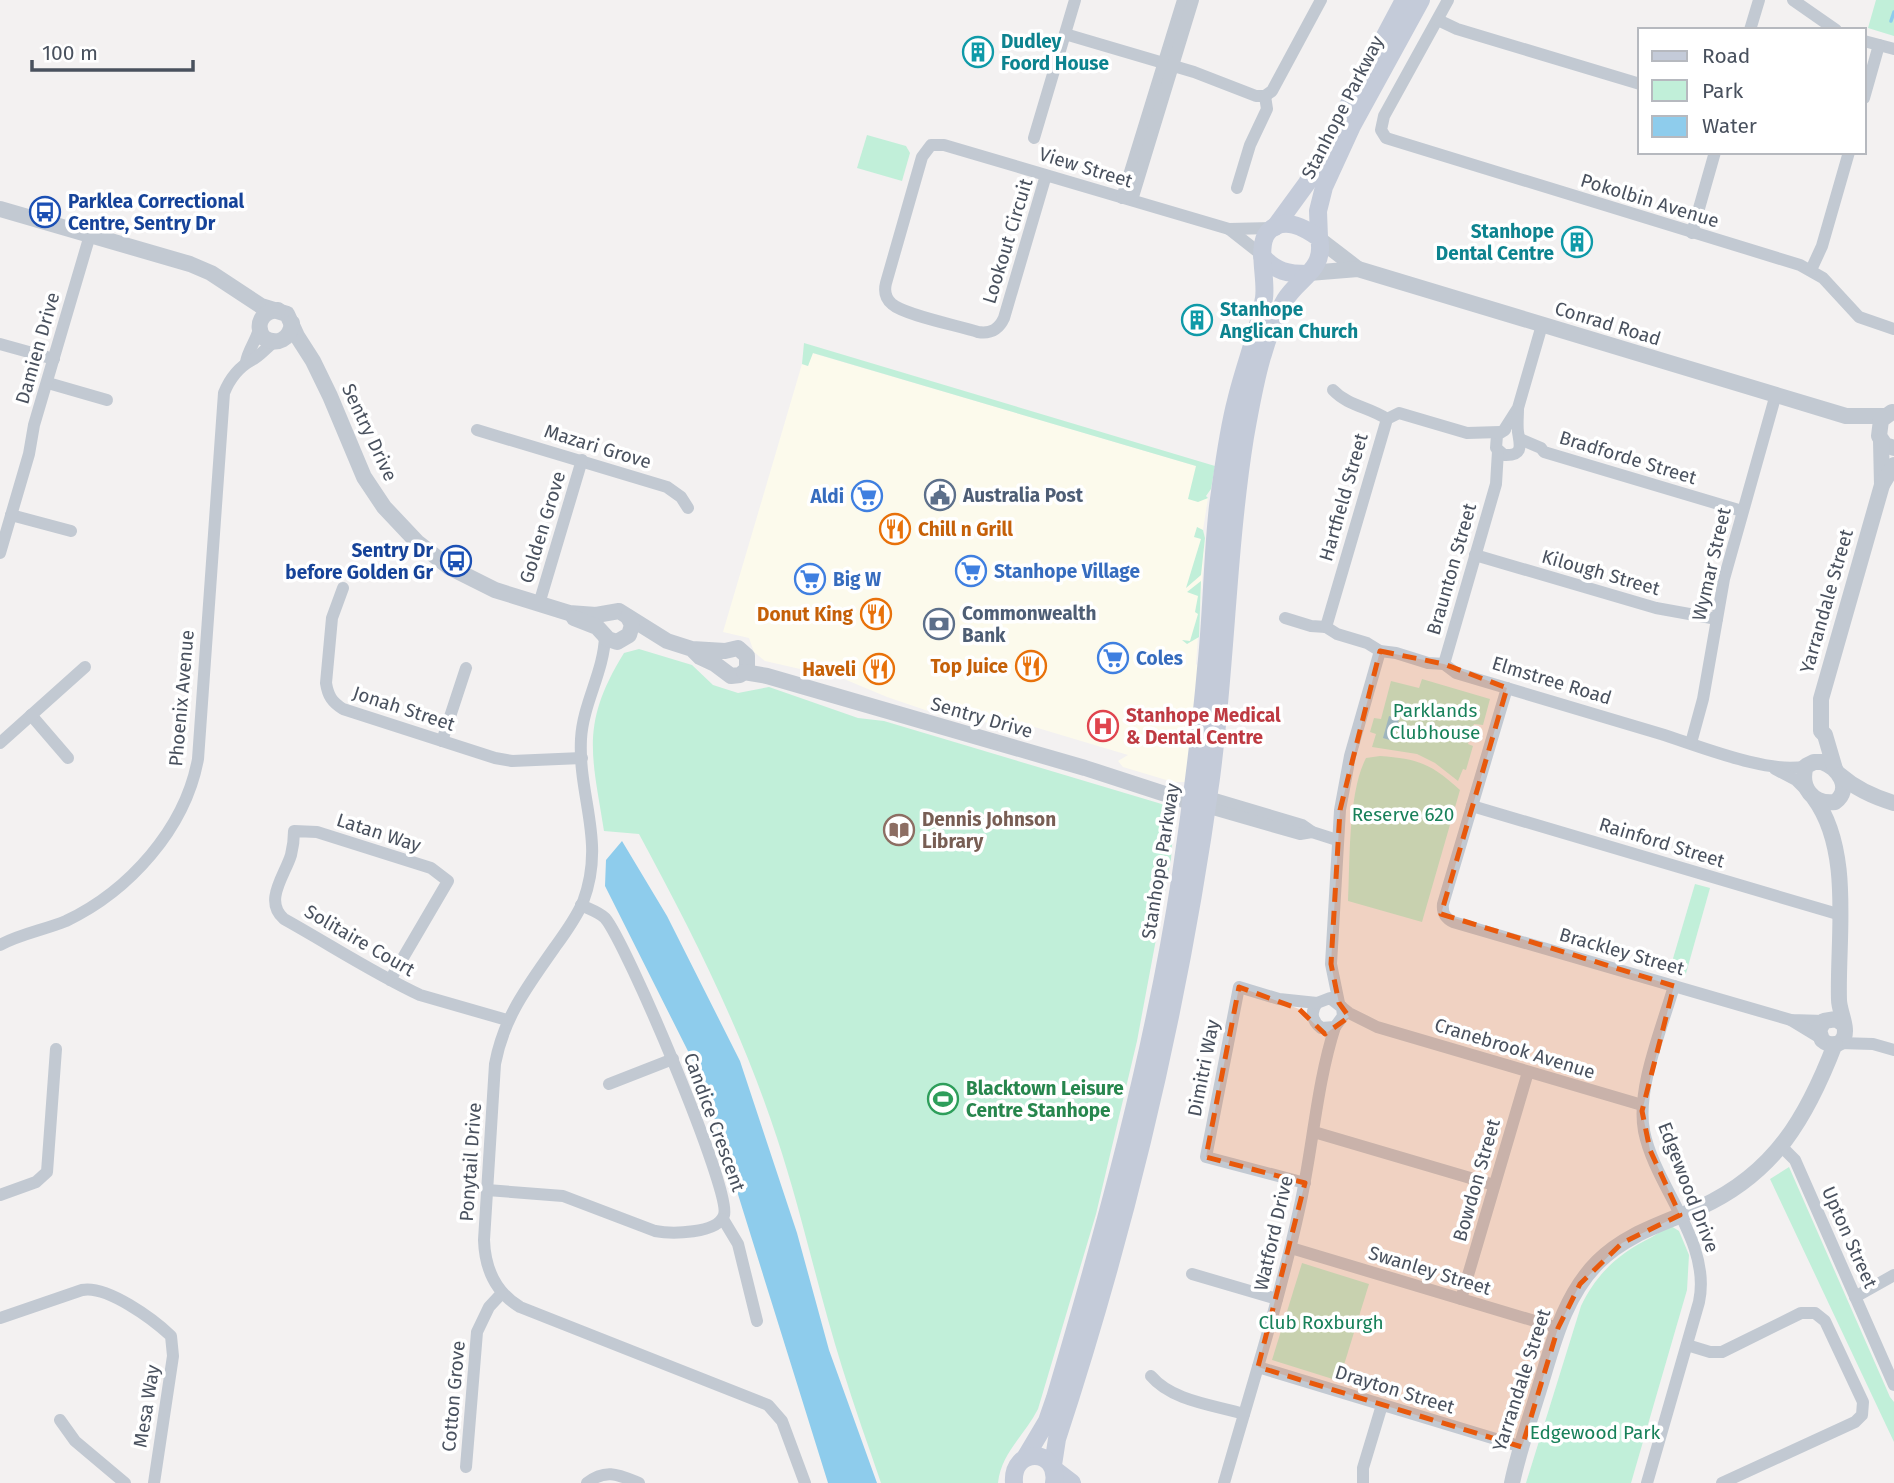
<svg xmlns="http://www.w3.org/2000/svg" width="1894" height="1483" viewBox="0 0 1894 1483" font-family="'Fira Sans',sans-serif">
	<rect width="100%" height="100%" fill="#f3f1f1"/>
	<path fill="#fcfaec" d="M 812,353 L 1196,466 L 1211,489 L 1206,496 L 1208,498 L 1203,530 L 1205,538 L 1196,664 L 1201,669 L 1185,782 L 1173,782 L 1123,767 L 1118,761 L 1128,755 L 1014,721 L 1002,727 L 951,712 L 940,715 L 887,697 L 844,679 L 765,661 L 754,652 L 749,638 L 723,632 L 802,364 L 808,366 Z"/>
	<g fill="#c1efd9">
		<path d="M 1876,0 L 1894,0 L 1894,36 L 1868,28 Z"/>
		<path d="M 867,135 L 906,146 L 910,153 L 902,181 L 857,168 Z"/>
		<path d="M 804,343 L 1215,466 L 1211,489 L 1206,496 L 1208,498 L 1198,502 L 1188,499 L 1196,466 L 813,353 L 808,366 L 802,364 Z"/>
		<path d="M 1197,527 L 1203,530 L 1205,538 L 1201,575 L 1186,588 L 1201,539 L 1194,537 Z"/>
		<path d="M 1201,581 L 1199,637 L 1187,644 L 1182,640 L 1190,641 L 1198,614 L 1195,612 L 1198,596 L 1187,592 Z"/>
		<path d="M 639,649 L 692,665 L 713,685 L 738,693 L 769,687 L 858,718 L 884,721 L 1165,805 L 1174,817 L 1171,859 L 1137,1041 L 1096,1214 L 1038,1409 C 1025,1435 1001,1453 998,1483 L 881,1483 C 868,1445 854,1406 842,1367 C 818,1291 802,1213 777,1138 C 742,1031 692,932 639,834 L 604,831 C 592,755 580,724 624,653 Z"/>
		<path d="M 1422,679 L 1490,699 L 1483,725 L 1474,724 L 1468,744 L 1473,746 L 1466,770 L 1463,769 L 1458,781 L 1435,763 L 1417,754 L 1372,747 L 1376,734 L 1370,732 L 1374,718 L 1381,719 L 1391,681 L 1419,688 Z"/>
		<path d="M 1380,756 C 1420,759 1431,764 1460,790 L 1422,922 L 1348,901 C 1350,862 1348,792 1366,758 Z"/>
		<path d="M 1695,884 L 1710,888 L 1685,977 L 1669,972 Z"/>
		<path d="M 1789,1167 L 1890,1397 L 1894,1402 L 1894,1442 L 1770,1179 Z"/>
		<path d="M 1671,1226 L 1679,1231 L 1689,1255 L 1687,1290 L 1631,1483 L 1526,1483 L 1581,1306 C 1597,1273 1619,1253 1652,1237 C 1659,1233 1663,1229 1671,1226 Z"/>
		<path d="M 1302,1263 L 1369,1284 L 1339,1381 L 1272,1360 Z"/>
	</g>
	<g fill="#8eccec">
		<path d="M 1389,716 L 1399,719 L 1393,741 L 1383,738 Z"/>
		<path d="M 622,841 L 667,916 L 740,1061 L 797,1233 L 829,1350 L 877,1483 L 828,1483 L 702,1079 L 605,886 L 606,860 Z"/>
	</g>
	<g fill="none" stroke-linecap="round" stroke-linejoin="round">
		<path stroke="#8eccec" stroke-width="3.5" d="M 1891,21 L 1894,12"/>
		<g stroke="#c2c9d2" stroke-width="12">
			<path d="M 1448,0 L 1384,116 L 1381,130 L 1386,138 L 1800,265 L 1823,278 L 1859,317 L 1894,329"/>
			<path d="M 1793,0 L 1836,30"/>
			<path d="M 1438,20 L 1457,29 L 1640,84"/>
			<path d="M 1750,30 L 1759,0"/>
			<path d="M 1065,34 L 1194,72 L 1256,96 L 1265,96 L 1272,91 L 1321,0"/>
			<path d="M 1864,41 L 1894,49"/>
			<path d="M 1864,98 L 1879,45"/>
			<path d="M 1034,138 L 1075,0"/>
			<path d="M 1046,175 L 1004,318 C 999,329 991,334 978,332 C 960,326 904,315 892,304 C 885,298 884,291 886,283 L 922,157 L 931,145 L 944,145 L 1229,229 L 1272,228"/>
			<path d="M 1237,188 L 1250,145 L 1267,109 L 1265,96"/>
			<path d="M 1122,198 L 1183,0"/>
			<path d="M 1132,200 L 1193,0"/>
			<path d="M 1229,229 L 1262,255"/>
			<path d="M 1692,233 L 1715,152"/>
			<path d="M 1811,270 L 1822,246 L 1849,152"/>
			<path d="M 0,344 L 54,359"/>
			<path d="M 246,362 C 248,350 256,341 259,329"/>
			<path d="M 48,383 L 107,400"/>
			<path d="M 1333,390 C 1348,406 1369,407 1387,419"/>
			<path d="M 477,430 L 667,487 L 681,497 L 688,508"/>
			<path d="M 1504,430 L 1518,408 L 1542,325"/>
			<path d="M 1505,430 L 1497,435 L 1496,448 L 1504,455 C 1524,456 1520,445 1518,432 C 1517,425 1518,416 1518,409"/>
			<path d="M 1520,439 L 1541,448 L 1544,452 L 1742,511"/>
			<path d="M 11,515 L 71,531"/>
			<path d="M 0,553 L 29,454 L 34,425 L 90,235"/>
			<path d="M 1475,555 L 1656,608 L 1717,619"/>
			<path d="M 343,588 L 332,618 L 326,683 C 328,696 332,702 343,709 L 495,758 L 512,761 L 582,758"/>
			<path d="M 539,604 L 582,460"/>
			<path d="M 1285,618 L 1311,626 L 1326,627"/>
			<path d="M 1326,627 L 1337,634 L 1367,643 L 1380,651 L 1396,653 L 1428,663 L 1444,664 L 1456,673 C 1525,693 1593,714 1661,734 C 1699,746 1770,775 1806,766"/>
			<path d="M 1326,627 L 1387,419 L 1399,413 L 1467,433 L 1500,432"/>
			<path d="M 605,636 C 604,672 583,703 581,739 C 578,798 606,841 583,902 C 576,918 566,932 555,947 C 528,986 504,1016 495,1064 L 484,1240 C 485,1269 495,1292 520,1307 L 768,1405 L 782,1421 L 805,1483"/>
			<path d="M 1444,664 L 1496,484 L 1498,451"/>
			<path d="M 1507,688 L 1443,904 C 1442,913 1445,918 1453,922 L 1791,1020 L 1824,1021"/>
			<path d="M 31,715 L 68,758"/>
			<path d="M 442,741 L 466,668"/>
			<path d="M 0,743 L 85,667"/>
			<path d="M 1691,743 L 1703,699 L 1724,579 L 1776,394"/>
			<path d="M 1775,769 L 1796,780 L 1808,792"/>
			<path d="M 1208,797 L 1302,825 L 1312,832 L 1337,840"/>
			<path d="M 1472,806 L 1841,915"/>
			<path d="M 1206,807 L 1300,834 L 1312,832"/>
			<path d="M 0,945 C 20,934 44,930 66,921 C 129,891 185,829 198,759 L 224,393 C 230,378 239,367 252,360 C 260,356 267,347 274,342"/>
			<path d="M 390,980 L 448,881 L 431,868 L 317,832 L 294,831 C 294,839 293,847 291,855 C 285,875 263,901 284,919 C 329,944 373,973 420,995 L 507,1020"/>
			<path d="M 1339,1003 L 1331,964 L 1340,810 L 1350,756 L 1380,651"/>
			<path d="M 1342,1007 L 1343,1016 L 1335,1027 L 1321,1028 C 1312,1021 1310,1012 1317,1003 L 1330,998 L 1349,1013 L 1377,1027 L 1642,1105"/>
			<path d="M 1791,1020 L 1819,1037"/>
			<path d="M 1839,1043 L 1873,1044 L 1894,1050"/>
			<path d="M 609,1084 L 673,1059"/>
			<path d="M 1314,1132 L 1494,1185"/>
			<path d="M 1782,1147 L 1795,1160 L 1894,1385"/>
			<path d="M 1305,1183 L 1206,1157 L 1239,987 L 1279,999 L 1317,1003"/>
			<path d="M 487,1190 L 563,1196 L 655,1231 C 671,1234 718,1234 724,1215 C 732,1192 626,942 605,918 C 599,912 589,909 581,905"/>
			<path d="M 0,1195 L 36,1182 L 47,1172 L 56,1049"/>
			<path d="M 723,1219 L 738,1244 L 757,1321"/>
			<path d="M 1291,1248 L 1558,1328"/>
			<path d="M 1192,1274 L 1277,1299"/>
			<path d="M 1855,1297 L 1894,1275"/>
			<path d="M 1461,1299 L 1528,1072"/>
			<path d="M 0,1318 L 82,1290 C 107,1285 153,1319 171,1336 L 173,1356 L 154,1483"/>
			<path d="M 1687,1345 L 1710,1352 L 1722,1352 L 1801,1313 L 1815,1313 L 1825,1321 L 1863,1402 L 1862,1415 L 1855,1422 L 1722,1483"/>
			<path d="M 1258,1367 L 1522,1447"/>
			<path d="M 1151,1376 C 1172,1401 1214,1405 1244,1414"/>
			<path d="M 60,1420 L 75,1441 L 125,1483"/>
			<path d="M 466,1467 L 477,1332 L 489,1307 L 502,1293"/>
			<path d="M 587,1483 C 606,1468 619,1475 639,1483"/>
			<path d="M 1224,1483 C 1250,1392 1279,1302 1299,1210 C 1313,1149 1316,1086 1335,1027"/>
			<path d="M 1363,1483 L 1363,1468 L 1382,1405"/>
			<path d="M 1647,1483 L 1699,1302 C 1712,1242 1655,1187 1644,1131 C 1636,1089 1662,1028 1674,986"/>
		</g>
		<g stroke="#c2c9d2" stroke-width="16">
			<path d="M 0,209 L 190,264 L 211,273 L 261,306 L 287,314 L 297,336 L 313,361 L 330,396 L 364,477 L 384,507 L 417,542 L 449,567 L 495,590 L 569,613 L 596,615 L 619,611 L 667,641 L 692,649 L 725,651 L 738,648 L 747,656 L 747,669 L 740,675 L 731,676 L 715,664 L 700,657 L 692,649"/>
			<path d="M 1319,239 L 1358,269"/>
			<path d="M 1309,273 L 1358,269 L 1846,416 L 1885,416"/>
			<path d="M 278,310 C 262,311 254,325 264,338 C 278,346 290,339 292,323"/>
			<path d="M 1892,412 L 1881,420 L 1879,436 L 1885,445 L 1894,448"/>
			<path d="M 1881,441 L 1882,485"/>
			<path d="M 574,618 L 597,627 L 608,639 L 617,642 L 629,635 L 632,625 L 628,617"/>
			<path d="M 744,672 L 767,676 L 1085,768 L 1202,806"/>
			<path d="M 1822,762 C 1838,767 1853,789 1835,802 C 1813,805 1799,787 1806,766 L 1814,762 Z"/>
			<path d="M 1835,769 L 1825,735 L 1821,731 L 1821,699 L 1882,485 L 1894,465"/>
			<path d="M 1840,775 C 1856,789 1874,797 1894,803"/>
			<path d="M 1814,798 C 1853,851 1837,938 1839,1000 C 1839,1010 1848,1027 1844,1037 C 1840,1047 1829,1046 1822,1040 L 1819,1030 L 1824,1021 L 1836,1019 L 1843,1024"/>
			<path d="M 1512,1483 C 1518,1454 1528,1425 1537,1396 C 1552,1349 1562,1298 1598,1262 C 1627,1233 1665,1223 1701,1207 C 1775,1173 1807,1117 1835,1044"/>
		</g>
		<g stroke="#c4cbd9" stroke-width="18">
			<path d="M 1275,227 L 1307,183 L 1404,0"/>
			<path d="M 1319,238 L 1318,211 L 1324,187 L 1352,126 L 1421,0"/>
			<path d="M 1262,256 C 1276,272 1288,274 1308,274"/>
			<path d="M 1025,1458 L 1047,1421 L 1055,1398 C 1106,1226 1154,1052 1181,874 C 1191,806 1200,738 1206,669 C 1212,615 1212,560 1218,506 C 1223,472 1227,435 1236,401 C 1244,367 1258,333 1264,298 C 1267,279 1256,246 1268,232 C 1283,215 1305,228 1319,238 C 1326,270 1299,277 1285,300 C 1262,340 1253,392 1245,437 C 1227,550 1226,664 1211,778 C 1180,1003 1128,1223 1057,1439 L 1053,1465"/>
			<path d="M 1055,1470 L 1072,1483"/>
			<path d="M 1014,1483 C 1011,1446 1060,1448 1054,1483"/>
		</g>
	</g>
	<path fill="#e8590c" fill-opacity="0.2" stroke="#e8590c" stroke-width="5" stroke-dasharray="14 9" stroke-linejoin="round" d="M 1380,651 L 1444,664 L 1507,688 L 1441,914 L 1674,986 L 1642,1111 L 1650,1150 L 1680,1215 L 1622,1243 L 1580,1284 L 1558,1328 L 1522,1447 L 1258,1367 L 1305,1183 L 1206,1157 L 1239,987 L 1299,1009 L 1325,1034 L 1349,1017 L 1339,1003 L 1331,964 L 1340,810 Z"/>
	<defs>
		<g id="building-ring" transform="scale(1.575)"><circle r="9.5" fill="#fff" stroke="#0f9aa8" stroke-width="1.5"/><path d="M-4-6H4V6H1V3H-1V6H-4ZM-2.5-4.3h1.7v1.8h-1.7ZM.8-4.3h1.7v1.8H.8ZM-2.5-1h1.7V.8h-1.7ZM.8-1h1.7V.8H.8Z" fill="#0f9aa8"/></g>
		<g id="bus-ring" transform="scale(1.575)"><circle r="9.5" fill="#fff" stroke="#1a4fb4" stroke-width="1.5"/><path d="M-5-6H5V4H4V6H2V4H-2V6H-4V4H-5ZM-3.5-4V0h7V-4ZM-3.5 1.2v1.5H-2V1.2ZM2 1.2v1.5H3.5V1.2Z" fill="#1a4fb4"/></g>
		<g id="civic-ring" transform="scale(1.575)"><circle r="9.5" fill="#fff" stroke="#5c6f8a" stroke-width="1.5"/><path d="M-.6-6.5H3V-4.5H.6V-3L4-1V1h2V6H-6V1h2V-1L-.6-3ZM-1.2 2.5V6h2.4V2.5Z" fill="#5c6f8a"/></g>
		<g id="supermarket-ring" transform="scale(1.575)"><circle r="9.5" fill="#fff" stroke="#3f7fe0" stroke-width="1.5"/><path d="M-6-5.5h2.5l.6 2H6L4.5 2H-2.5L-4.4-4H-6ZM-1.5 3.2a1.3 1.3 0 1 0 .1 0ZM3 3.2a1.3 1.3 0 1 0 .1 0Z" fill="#3f7fe0"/></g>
		<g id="restaurant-ring" transform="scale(1.575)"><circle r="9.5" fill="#fff" stroke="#e8710a" stroke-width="1.5"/><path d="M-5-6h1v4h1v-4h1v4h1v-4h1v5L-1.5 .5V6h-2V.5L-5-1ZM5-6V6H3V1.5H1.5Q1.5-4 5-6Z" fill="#e8710a"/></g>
		<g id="bank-ring" transform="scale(1.575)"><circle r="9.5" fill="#fff" stroke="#5c6f8a" stroke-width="1.5"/><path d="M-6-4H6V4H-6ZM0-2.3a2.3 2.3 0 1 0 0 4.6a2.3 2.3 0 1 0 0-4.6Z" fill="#5c6f8a"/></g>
		<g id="hospital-ring" transform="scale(1.575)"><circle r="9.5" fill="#fff" stroke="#e0444e" stroke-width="1.5"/><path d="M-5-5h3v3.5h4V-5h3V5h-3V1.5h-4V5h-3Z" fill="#e0444e"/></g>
		<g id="library-ring" transform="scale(1.575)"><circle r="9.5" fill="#fff" stroke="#8d6e63" stroke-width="1.5"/><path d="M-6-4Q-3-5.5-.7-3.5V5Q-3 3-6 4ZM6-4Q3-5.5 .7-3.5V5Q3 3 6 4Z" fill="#8d6e63"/></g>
		<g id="stadium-ring" transform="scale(1.575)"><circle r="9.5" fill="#fff" stroke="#2e9e5b" stroke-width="1.5"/><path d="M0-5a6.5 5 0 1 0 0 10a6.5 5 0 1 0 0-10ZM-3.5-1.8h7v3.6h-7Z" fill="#2e9e5b"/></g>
	</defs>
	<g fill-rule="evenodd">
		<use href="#building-ring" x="978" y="52"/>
		<use href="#bus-ring" x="45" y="212"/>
		<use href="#building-ring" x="1577" y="242"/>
		<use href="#building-ring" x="1197" y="320"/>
		<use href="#civic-ring" x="940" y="495"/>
		<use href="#supermarket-ring" x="867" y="496"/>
		<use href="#restaurant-ring" x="895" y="529"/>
		<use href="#bus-ring" x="456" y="561"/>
		<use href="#supermarket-ring" x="971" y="571"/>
		<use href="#supermarket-ring" x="810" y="579"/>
		<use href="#restaurant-ring" x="876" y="614"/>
		<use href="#bank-ring" x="939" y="624"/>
		<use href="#supermarket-ring" x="1113" y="658"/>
		<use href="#restaurant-ring" x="1031" y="666"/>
		<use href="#restaurant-ring" x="879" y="669"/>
		<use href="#hospital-ring" x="1103" y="726"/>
		<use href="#library-ring" x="899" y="830"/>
		<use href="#stadium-ring" x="943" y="1099"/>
	</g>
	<g text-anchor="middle" stroke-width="7" stroke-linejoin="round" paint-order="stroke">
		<g font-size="19" font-weight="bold" fill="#0d838f" stroke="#fff" text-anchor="start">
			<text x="1001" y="48">Dudley<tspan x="1001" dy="22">Foord House</tspan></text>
			<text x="1554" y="238" text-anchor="end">Stanhope<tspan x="1554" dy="22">Dental Centre</tspan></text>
			<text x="1220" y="316">Stanhope<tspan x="1220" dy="22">Anglican Church</tspan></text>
		</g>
		<g font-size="19" fill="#49515e" stroke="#fff">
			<text transform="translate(1342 107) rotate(-63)" y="7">Stanhope Parkway</text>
			<text transform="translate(1086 167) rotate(17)" y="7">View Street</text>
			<text transform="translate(1650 200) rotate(17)" y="7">Pokolbin Avenue</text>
			<text transform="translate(1007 241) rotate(-73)" y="7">Lookout Circuit</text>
			<text transform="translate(1608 323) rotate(17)" y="7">Conrad Road</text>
			<text transform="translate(37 348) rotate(-74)" y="7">Damien Drive</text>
			<text transform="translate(370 432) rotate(65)" y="7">Sentry Drive</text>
			<text transform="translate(598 446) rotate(17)" y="7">Mazari Grove</text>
			<text transform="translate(1628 457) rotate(17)" y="7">Bradforde Street</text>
			<text transform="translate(1343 497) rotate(-74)" y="7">Hartfield Street</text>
			<text transform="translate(542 527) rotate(-73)" y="7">Golden Grove</text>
			<text transform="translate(1711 564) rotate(-77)" y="7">Wymar Street</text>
			<text transform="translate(1451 569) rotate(-74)" y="7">Braunton Street</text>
			<text transform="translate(1601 572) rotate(16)" y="7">Kilough Street</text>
			<text transform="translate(1826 601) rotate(-74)" y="7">Yarrandale Street</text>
			<text transform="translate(1552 680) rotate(17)" y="7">Elmstree Road</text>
			<text transform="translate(181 698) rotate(-85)" y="7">Phoenix Avenue</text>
			<text transform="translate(404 708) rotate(18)" y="7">Jonah Street</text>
			<text transform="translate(982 717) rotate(16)" y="7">Sentry Drive</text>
			<text transform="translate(379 832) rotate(18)" y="7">Latan Way</text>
			<text transform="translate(1662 842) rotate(17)" y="7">Rainford Street</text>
			<text transform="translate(1160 861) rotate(-81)" y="7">Stanhope Parkway</text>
			<text transform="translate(360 940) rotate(30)" y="7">Solitaire Court</text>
			<text transform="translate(1622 951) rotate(16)" y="7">Brackley Street</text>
			<text transform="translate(1515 1048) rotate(17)" y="7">Cranebrook Avenue</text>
			<text transform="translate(1203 1068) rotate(-79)" y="7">Dimitri Way</text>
			<text transform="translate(715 1122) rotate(70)" y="7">Candice Crescent</text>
			<text transform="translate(470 1162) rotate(-86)" y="7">Ponytail Drive</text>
			<text transform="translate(1476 1180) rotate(-74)" y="7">Bowdon Street</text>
			<text transform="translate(1689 1187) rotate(69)" y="7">Edgewood Drive</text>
			<text transform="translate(1273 1233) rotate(-77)" y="7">Watford Drive</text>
			<text transform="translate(1850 1237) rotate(66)" y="7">Upton Street</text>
			<text transform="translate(1430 1270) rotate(17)" y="7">Swanley Street</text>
			<text transform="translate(1521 1380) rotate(-72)" y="7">Yarrandale Street</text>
			<text transform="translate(1395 1389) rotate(17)" y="7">Drayton Street</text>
			<text transform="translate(453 1396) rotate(-85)" y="7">Cotton Grove</text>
			<text transform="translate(146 1406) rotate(-81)" y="7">Mesa Way</text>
		</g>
		<g font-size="19" font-weight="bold" fill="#164399" stroke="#fff" text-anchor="start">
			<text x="68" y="208">Parklea Correctional<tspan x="68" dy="22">Centre, Sentry Dr</tspan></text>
			<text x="433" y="557" text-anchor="end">Sentry Dr<tspan x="433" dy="22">before Golden Gr</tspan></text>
		</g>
		<g font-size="19" font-weight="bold" fill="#4e5e75" stroke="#fff" text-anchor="start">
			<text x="963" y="502">Australia Post</text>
			<text x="962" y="620">Commonwealth<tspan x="962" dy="22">Bank</tspan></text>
		</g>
		<g font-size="19" font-weight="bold" fill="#366cbe" stroke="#fff" text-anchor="start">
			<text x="844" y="503" text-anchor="end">Aldi</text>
			<text x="994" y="578">Stanhope Village</text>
			<text x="833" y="586">Big W</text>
			<text x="1136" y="665">Coles</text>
		</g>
		<g font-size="19" font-weight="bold" fill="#c56008" stroke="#fff" text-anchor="end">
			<text x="918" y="536" text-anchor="start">Chill n Grill</text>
			<text x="853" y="621">Donut King</text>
			<text x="1008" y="673">Top Juice</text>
			<text x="856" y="676">Haveli</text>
		</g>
		<g font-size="19" fill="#18815a" stroke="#fff">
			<text x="1435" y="717">Parklands<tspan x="1435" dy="22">Clubhouse</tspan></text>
			<text x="1403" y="821">Reserve 620</text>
			<text x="1321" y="1329">Club Roxburgh</text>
			<text x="1595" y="1439">Edgewood Park</text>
		</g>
		<g font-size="19" font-weight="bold" fill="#be3a42" stroke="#fff" text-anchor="start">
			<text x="1126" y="722">Stanhope Medical<tspan x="1126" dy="22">&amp; Dental Centre</tspan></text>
		</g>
		<g font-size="19" font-weight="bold" fill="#785e54" stroke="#fff" text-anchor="start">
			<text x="922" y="826">Dennis Johnson<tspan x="922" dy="22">Library</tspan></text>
		</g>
		<g font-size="19" font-weight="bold" fill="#27864d" stroke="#fff" text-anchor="start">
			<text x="966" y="1095">Blacktown Leisure<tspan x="966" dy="22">Centre Stanhope</tspan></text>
		</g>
	</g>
	<rect x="1638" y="28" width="228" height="126" fill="#ffffff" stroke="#b6b9bf" stroke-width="2"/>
	<rect x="1652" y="51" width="35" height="10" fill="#c4cbd9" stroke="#b6b9bf" stroke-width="2"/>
	<text x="1702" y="63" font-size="21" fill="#49515e">Road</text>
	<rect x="1652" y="80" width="35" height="21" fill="#c1efd9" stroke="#b6b9bf" stroke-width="2"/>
	<text x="1702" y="98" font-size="21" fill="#49515e">Park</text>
	<rect x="1652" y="116" width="35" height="21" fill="#8eccec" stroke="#b6b9bf" stroke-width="2"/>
	<text x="1702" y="133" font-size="21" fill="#49515e">Water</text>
	<path d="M32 60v10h161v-10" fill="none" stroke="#49515e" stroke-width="3.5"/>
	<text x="42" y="60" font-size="21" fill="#49515e" stroke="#ffffff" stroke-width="5" paint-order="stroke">100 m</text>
</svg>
